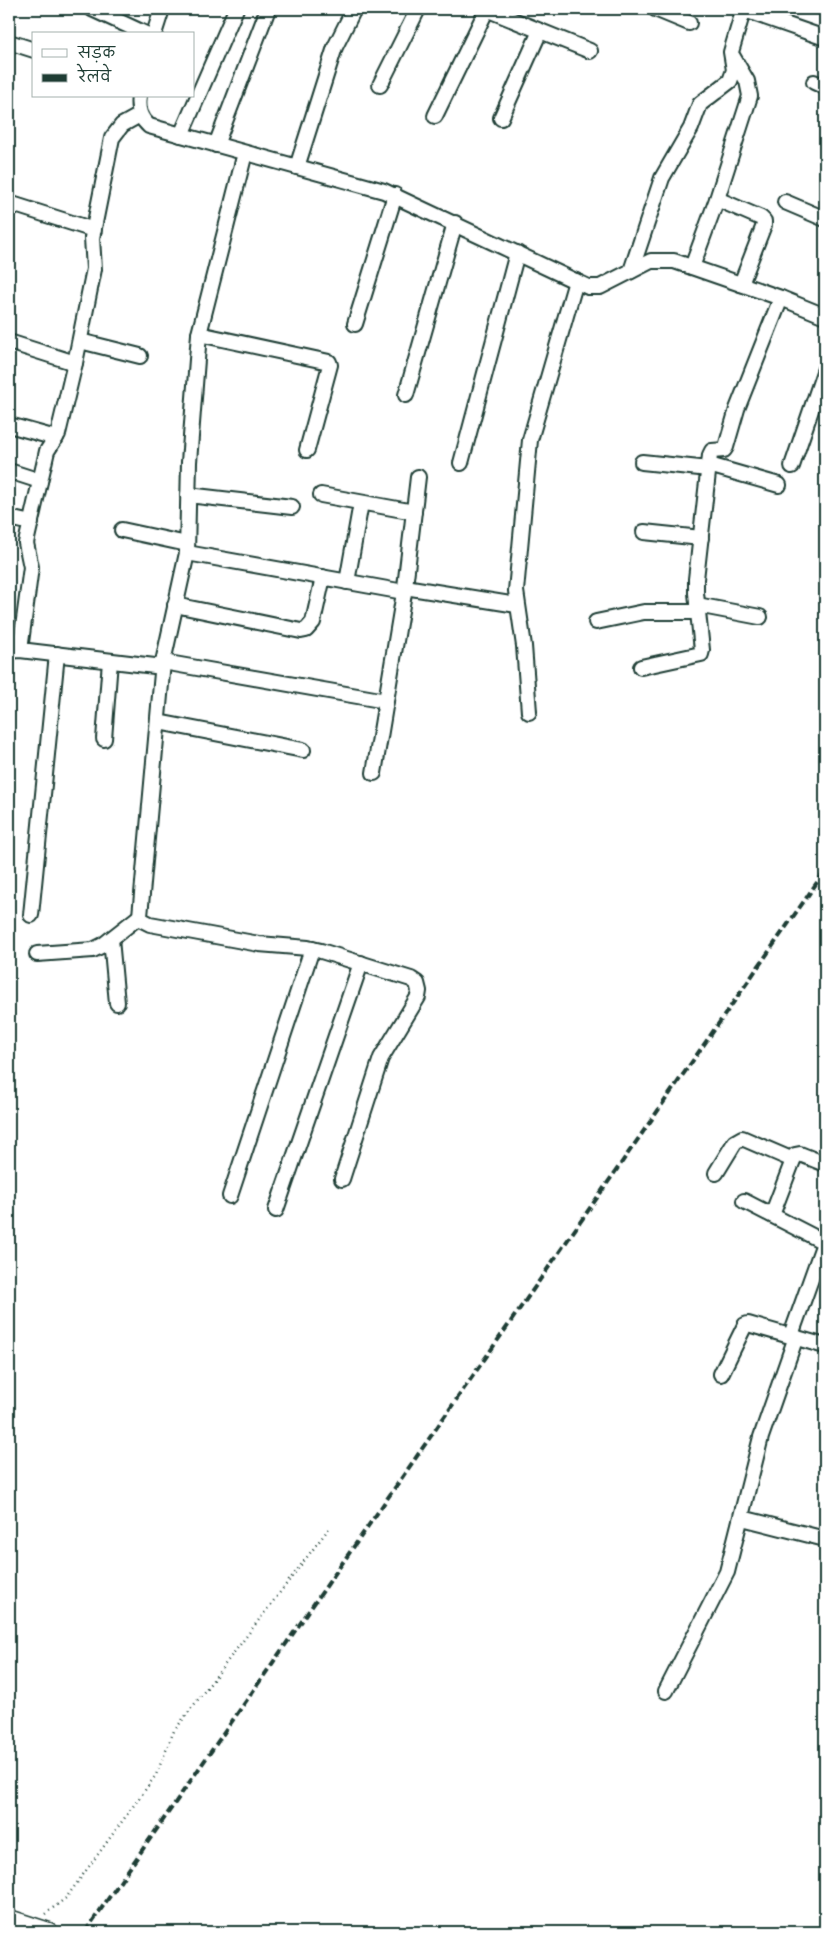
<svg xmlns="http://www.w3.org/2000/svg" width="834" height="1941" viewBox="0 0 834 1941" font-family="Mynerve,'Playpen Sans Deva',sans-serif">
	<rect width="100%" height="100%" fill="#fff"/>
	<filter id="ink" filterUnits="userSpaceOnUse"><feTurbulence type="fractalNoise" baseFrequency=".02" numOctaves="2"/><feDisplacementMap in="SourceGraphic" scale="10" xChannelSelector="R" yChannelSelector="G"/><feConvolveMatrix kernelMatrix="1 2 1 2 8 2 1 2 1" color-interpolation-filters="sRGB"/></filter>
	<g filter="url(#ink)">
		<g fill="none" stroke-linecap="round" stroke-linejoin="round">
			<g stroke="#1f3d34" stroke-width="18">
				<g id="minor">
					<path d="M 92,9 L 146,34"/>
					<path d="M 486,9 L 590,51"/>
					<path d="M 655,9 L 689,23"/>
					<path d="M 154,34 L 162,9"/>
					<path d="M 9,42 L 34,50"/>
					<path d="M 814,82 L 825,87"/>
					<path d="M 380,85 L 418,9"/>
					<path d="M 139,96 C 137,109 140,118 149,126 L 384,191 L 588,287 L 600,287 L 651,261 L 674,261 L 781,298 L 825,316"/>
					<path d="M 435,116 L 487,9"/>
					<path d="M 501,118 L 540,31"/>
					<path d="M 181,135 L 236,9"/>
					<path d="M 216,145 L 268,9"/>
					<path d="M 245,153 L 199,334 L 189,462 L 187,553 L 163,662 L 140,916 L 142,920 L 150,924 L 259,944 L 308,948 L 321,951 L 411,979 L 417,983 L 419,991 L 418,997 L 381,1058 L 342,1179"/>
					<path d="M 297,167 L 335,47 L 354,9"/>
					<path d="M 717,199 L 761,218 L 764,221 L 764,225 L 741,284"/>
					<path d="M 785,202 L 825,219"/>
					<path d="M 9,203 L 94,230"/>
					<path d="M 692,267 L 717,199 L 750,96 L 747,81 L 733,57"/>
					<path d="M 631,271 L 662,178 L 691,128 L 700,104 L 730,81 L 734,70 L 731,52 L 742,15 L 745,12 L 750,12 L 825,38"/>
					<path d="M 355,324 L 395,195"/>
					<path d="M 199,334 L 329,362 L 330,365 L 307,450"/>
					<path d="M 80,341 L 140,356"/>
					<path d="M 9,342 L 75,363"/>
					<path d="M 406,395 L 455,223"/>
					<path d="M 9,425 L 56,438"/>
					<path d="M 642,462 L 709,469"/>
					<path d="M 461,463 L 517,253"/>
					<path d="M 709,465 L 779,485"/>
					<path d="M 792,466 L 825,369"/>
					<path d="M 9,471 L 40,481"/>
					<path d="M 188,495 L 292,507"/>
					<path d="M 321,495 L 414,512"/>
					<path d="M 9,518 L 31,523"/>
					<path d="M 122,530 L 187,544"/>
					<path d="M 644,532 L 701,538"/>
					<path d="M 187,553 L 404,592"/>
					<path d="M 347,582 L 361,503"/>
					<path d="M 405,587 L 517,605"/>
					<path d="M 175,605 L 301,631 L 306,630 L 313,622 L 323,577"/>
					<path d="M 697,605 L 760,617"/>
					<path d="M 596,622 L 644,612 L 698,612"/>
					<path d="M 20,650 L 31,567 L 26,543 L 47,451 L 58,434 L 75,363 L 94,269 L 92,238 L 112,138 L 122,125 L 140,115"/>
					<path d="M 9,651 L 20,650 L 163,667"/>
					<path d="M 163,662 L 386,701"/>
					<path d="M 641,667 L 701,654 L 702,650 L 696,593 L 696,579 L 710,455 L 712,451 L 724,450 L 726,447 L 737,409 L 781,298"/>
					<path d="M 529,712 L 524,646 L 516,591 L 530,440 L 576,281"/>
					<path d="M 158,722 L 303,750"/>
					<path d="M 104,739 L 110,661"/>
					<path d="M 374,773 L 405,587 L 418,477"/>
					<path d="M 31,915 L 57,654"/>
					<path d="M 111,939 L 117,1003"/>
					<path d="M 37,954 L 93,950 L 103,945 L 140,916"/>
					<path d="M 716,1173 L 735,1142 L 742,1138 L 793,1160"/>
					<path d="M 230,1196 L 312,949"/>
					<path d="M 744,1201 L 824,1242"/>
					<path d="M 276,1210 L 361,963"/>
					<path d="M 772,1215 L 795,1155 L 800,1154 L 825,1164"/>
					<path d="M 791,1335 L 825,1240"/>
					<path d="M 721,1374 L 745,1325 L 748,1324 L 825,1346"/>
					<path d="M 742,1518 L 825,1539"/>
					<path d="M 666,1691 L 727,1572 L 761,1437 L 796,1337"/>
				</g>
			</g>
			<g stroke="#1f3d34" stroke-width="21">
				<path id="major" d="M 9,1919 L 49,1932"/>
			</g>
			<path stroke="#1f3d34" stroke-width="2.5" stroke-dasharray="1 4" stroke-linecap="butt" d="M 45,1914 L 66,1898 L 156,1775 L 174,1731 L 330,1527"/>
			<use href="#minor" stroke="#fff" stroke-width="14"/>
			<use href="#major" stroke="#fff" stroke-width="18"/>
			<path stroke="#1f3d34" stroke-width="4" stroke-dasharray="8 4" stroke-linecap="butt" d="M 85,1932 L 825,871"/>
		</g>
	</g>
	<rect width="834" height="1941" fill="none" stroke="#fff" stroke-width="30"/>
	<rect x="15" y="15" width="804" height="1911" fill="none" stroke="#1f3d34" stroke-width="2" filter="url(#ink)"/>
	<rect x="32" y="32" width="162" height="65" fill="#ffffff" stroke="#a5b1ae"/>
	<rect x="42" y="49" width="25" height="8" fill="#ffffff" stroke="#a5b1ae"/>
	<text x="78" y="58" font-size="15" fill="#1f3d34">सड़क</text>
	<rect x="42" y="74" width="25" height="8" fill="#1f3d34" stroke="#a5b1ae"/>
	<text x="78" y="82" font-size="15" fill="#1f3d34">रेलवे</text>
</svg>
